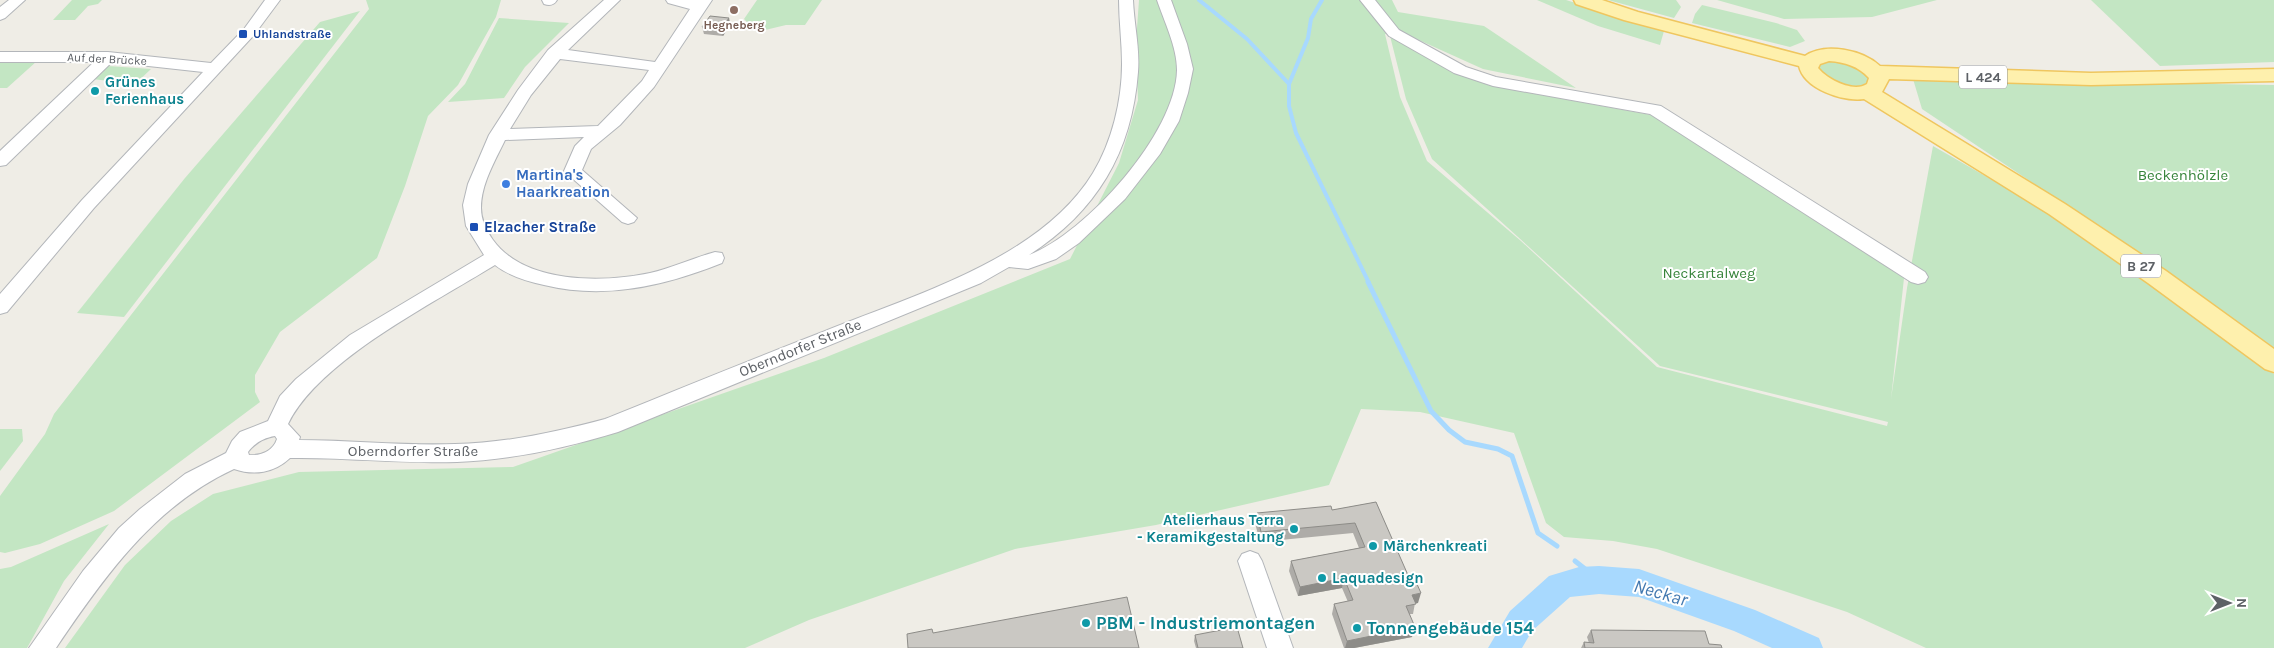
<svg xmlns="http://www.w3.org/2000/svg" width="2274" height="648" viewBox="0 0 2274 648" font-family="Karla,sans-serif">
	<rect width="100%" height="100%" fill="#efede6"/>
	<g fill="#c3e6c3">
		<path d="M 72,0 L 102,0 L 98,4 L 88,6 L 75,20 L 53,20 Z"/>
		<path d="M 366,0 L 501,0 L 496,17 L 458,85 L 428,116 L 405,186 L 377,258 L 280,332 L 255,375 L 255,392 L 260,402 L 114,511 L 40,544 L 5,553 L 0,552 L 0,496 L 45,434 L 54,414 L 369,9 Z"/>
		<path d="M 757,0 L 822,0 L 805,25 L 786,25 L 757,32 L 744,19 Z"/>
		<path d="M 1139,0 L 1392,0 L 1398,12 L 1484,26 L 1576,88 L 1483,69 L 1401,32 L 1385,34 L 1400,97 L 1427,161 L 1521,241 L 1657,367 L 1887,426 L 1888,422 L 1660,366 L 1432,159 L 1406,99 L 1390,36 L 1445,67 L 1488,85 L 1651,115 L 1904,278 L 1891,399 L 1907,288 L 1933,146 L 2034,204 L 2145,280 L 2274,374 L 2274,648 L 1926,648 L 1847,612 L 1657,549 L 1613,541 L 1564,537 L 1546,523 L 1514,433 L 1420,412 L 1361,409 L 1329,485 L 1156,525 L 1015,549 L 809,620 L 745,648 L 65,648 L 125,565 L 171,521 L 213,494 L 299,472 L 513,467 L 824,358 L 1070,259 L 1119,163 L 1138,100 L 1136,42 Z"/>
		<path d="M 1537,0 L 1566,0 L 1664,31 L 1660,45 L 1598,26 Z"/>
		<path d="M 1608,0 L 1676,0 L 1681,7 L 1674,18 Z"/>
		<path d="M 1717,0 L 1937,0 L 1872,17 L 1784,19 Z"/>
		<path d="M 2091,0 L 2274,0 L 2274,62 L 2160,66 Z"/>
		<path d="M 1702,5 L 1776,23 L 1797,30 L 1805,41 L 1790,47 L 1692,23 L 1695,14 Z"/>
		<path d="M 360,11 L 124,317 L 77,313 L 185,178 L 320,22 Z"/>
		<path d="M 499,18 L 569,23 L 525,67 L 504,98 L 448,102 L 465,84 Z"/>
		<path d="M 37,61 L 7,88 L 0,88 L 0,62 Z"/>
		<path d="M 1827,61 L 1846,62 L 1867,74 L 1868,81 C 1861,89 1843,88 1834,83 C 1829,80 1824,74 1819,70 L 1819,66 Z"/>
		<path d="M 108,66 L 151,69 L 135,84 L 92,79 Z"/>
		<path d="M 1913,79 L 2274,85 L 2274,354 L 2124,244 L 1922,109 Z"/>
		<path d="M 0,429 L 22,429 L 23,441 L 0,471 Z"/>
		<path d="M 109,524 L 64,581 L 27,648 L 0,648 L 0,569 L 11,567 Z"/>
	</g>
	<g fill="none" stroke-linecap="round" stroke-linejoin="round">
		<g stroke="#a8d9fe" stroke-width="4">
			<path d="M 1199,0 L 1247,39 L 1289,84"/>
			<path d="M 1322,0 L 1311,19 L 1308,38 L 1289,84 L 1289,106 L 1296,133 L 1369,283"/>
		</g>
		<g stroke="#a8d9fe" stroke-width="5">
			<path d="M 1368,282 L 1431,411 L 1449,430 L 1465,442 L 1498,449 L 1512,456 L 1538,533 L 1557,546"/>
			<path d="M 1575,561 L 1599,580"/>
		</g>
		<path fill="#a8d9fe" fill-rule="evenodd" d="M 1599,566 L 1639,569 L 1755,610 L 1819,638 L 1823,648 L 1772,648 L 1734,631 L 1639,597 L 1599,594 L 1570,597 L 1532,631 L 1522,648 L 1488,648 L 1510,611 L 1549,576 L 1579,567 Z"/>
		<g stroke="#b3b6ba" stroke-width="2">
			<g id="minor">
				<path d="M 9,0 L 25,0 L 5,18 L 0,20 L 0,7 Z"/>
				<path d="M 265,0 L 280,0 L 254,35 L 94,208 L 7,312 L 0,314 L 0,294 L 82,200 L 203,72 L 112,62 L 6,165 L 0,166 L 0,151 L 94,62 L 0,62 L 0,52 L 108,52 L 211,63 L 244,29 Z"/>
				<path d="M 542,0 L 557,0 C 554,5 550,6 544,4 Z"/>
				<path d="M 604,0 L 620,0 L 568,50 L 655,62 L 690,9 L 668,3 L 666,0 L 712,0 L 654,87 L 620,125 L 591,149 L 582,170 L 637,218 L 634,222 L 628,224 L 622,222 L 564,171 L 575,146 L 584,137 L 505,140 C 495,161 481,184 481,208 C 481,220 486,230 493,240 C 525,284 602,283 650,273 C 672,268 693,258 715,252 L 722,253 L 724,258 L 722,263 C 664,286 605,300 544,285 C 526,281 509,276 495,265 C 434,303 319,360 288,424 L 300,437 L 299,440 C 351,440 403,446 455,444 C 506,443 556,432 605,419 C 677,390 748,361 820,333 C 910,296 1040,260 1093,173 C 1112,142 1122,100 1122,64 C 1122,43 1119,21 1119,0 L 1133,0 C 1134,24 1140,48 1138,72 C 1132,153 1096,212 1029,255 C 1086,233 1176,133 1177,70 C 1177,47 1164,21 1157,0 L 1171,0 L 1187,44 L 1193,69 L 1188,93 L 1179,121 L 1160,154 L 1125,199 L 1079,243 L 1056,259 L 1028,269 L 1009,267 L 981,283 L 618,432 C 566,448 511,460 457,462 C 401,464 345,457 290,458 C 274,473 254,476 234,469 C 155,505 103,578 56,648 L 29,648 L 83,571 L 119,528 L 140,509 L 185,474 L 226,453 L 232,441 L 240,432 L 268,421 L 280,396 L 296,379 L 350,335 L 484,255 L 466,226 L 463,205 L 468,184 L 489,135 L 518,90 L 548,50 ZM 560,59 L 649,70 L 642,81 L 598,126 L 510,129 L 531,95 ZM 275,436 L 277,439 C 273,451 261,456 249,455 L 248,452 C 255,443 263,438 275,436 Z"/>
				<path d="M 1360,0 L 1375,0 L 1399,30 L 1466,67 L 1496,77 L 1661,106 L 1925,272 L 1928,277 L 1925,282 L 1918,284 L 1911,282 L 1650,114 L 1493,86 L 1454,73 L 1389,36 Z"/>
				<path d="M 1250,551 L 1258,554 L 1262,561 L 1293,648 L 1267,648 L 1238,561 L 1242,554 Z"/>
			</g>
		</g>
		<g stroke="#efc65f" stroke-width="3">
			<path id="major" d="M 1574,0 L 1602,0 L 1638,12 L 1805,56 C 1825,42 1863,50 1880,66 L 2091,73 L 2274,69 L 2274,81 L 2091,85 L 1889,79 L 1882,92 L 2065,204 L 2166,271 L 2274,349 L 2274,372 L 2265,369 L 2148,283 L 2049,214 L 1864,99 C 1843,102 1804,89 1799,66 L 1624,20 L 1576,4 ZM 1829,61 C 1845,62 1858,66 1869,78 L 1867,84 C 1853,93 1827,79 1818,68 L 1820,64 Z"/>
		</g>
		<use href="#minor" fill="#fff" fill-rule="evenodd"/>
		<use href="#major" fill="#fef0ad" fill-rule="evenodd"/>
	</g>
	<g fill="#aeaca8">
		<path d="M 729,18 L 730,25 L 723,36 L 704,34 L 702,27 Z"/>
		<path d="M 1376,502 L 1418,603 L 1415,603 L 1413,614 L 1410,614 L 1412,637 L 1354,648 L 1344,648 L 1332,614 L 1334,604 L 1348,602 L 1342,588 L 1298,596 L 1289,571 L 1291,561 L 1359,548 L 1353,533 L 1260,542 L 1255,523 L 1257,513 L 1332,510 Z"/>
		<path d="M 1591,630 L 1709,644 L 1722,648 L 1581,648 L 1584,642 L 1589,643 L 1587,637 Z"/>
		<path d="M 1195,635 L 1243,648 L 1196,648 L 1194,641 Z"/>
	</g>
	<g fill="#8d8c88">
		<path d="M 729,18 L 730,25 L 723,36 L 721,29 Z"/>
		<path d="M 1344,578 L 1342,588 L 1298,596 L 1300,587 Z"/>
		<path d="M 1421,593 L 1418,603 L 1409,605 L 1412,595 Z"/>
		<path d="M 1415,627 L 1412,637 L 1354,648 L 1345,648 L 1347,641 Z"/>
	</g>
	<g fill="#cac8c3" stroke="#8d8c88">
		<path d="M 710,16 L 729,18 L 721,29 L 702,27 Z"/>
		<path d="M 1376,502 L 1411,582 L 1416,582 L 1421,593 L 1412,595 L 1416,604 L 1406,606 L 1415,627 L 1347,641 L 1334,604 L 1353,600 L 1344,578 L 1300,587 L 1291,561 L 1365,547 L 1355,523 L 1261,532 L 1257,513 L 1331,506 L 1332,510 Z"/>
		<path d="M 1127,597 L 1139,648 L 908,648 L 907,634 L 932,629 L 933,633 Z"/>
		<path d="M 1237,627 L 1243,648 L 1198,648 L 1195,635 Z"/>
		<path d="M 1591,630 L 1705,631 L 1709,644 L 1721,645 L 1722,648 L 1585,648 L 1584,642 L 1594,643 Z"/>
	</g>
	<circle fill="#8d6e63" stroke="#fff" stroke-width="2" cx="734" cy="10" r="5"/>
	<g fill="#1a4fb4" stroke="#fff" stroke-width="2">
		<rect x="238" y="29" width="10" height="10" rx="2.5"/>
		<rect x="469" y="222" width="10" height="10" rx="2.5"/>
	</g>
	<g fill="#0f9aa8" stroke="#fff" stroke-width="2">
		<circle cx="95" cy="91" r="5"/>
		<circle cx="1294" cy="529" r="5"/>
		<circle cx="1373" cy="546" r="5"/>
		<circle cx="1322" cy="578" r="5"/>
		<circle cx="1086" cy="623" r="5"/>
		<circle cx="1357" cy="628" r="5"/>
	</g>
	<circle fill="#3f7fe0" stroke="#fff" stroke-width="2" cx="506" cy="184" r="5"/>
	<g text-anchor="middle" stroke-width="4" stroke-linejoin="round" paint-order="stroke">
		<g font-size="12" font-weight="bold" fill="#785e54" stroke="#fff">
			<text x="734" y="29">Hegneberg</text>
		</g>
		<g font-size="12" font-weight="bold" fill="#164399" stroke="#fff" text-anchor="start">
			<text x="253" y="38">Uhlandstraße</text>
		</g>
		<g font-size="12" fill="#5d6166" stroke="#fff">
			<text transform="translate(107 59) rotate(3)" y="4">Auf der Brücke</text>
		</g>
		<g fill="#fff" stroke="#8e9094" stroke-width="1">
			<rect x="1959" y="65.5" width="48" height="23" rx="4"/>
			<rect x="2121" y="254.5" width="40" height="23" rx="4"/>
		</g>
		<g font-size="14" font-weight="bold" fill="#5d6166">
			<text x="1983" y="82">L 424</text>
			<text x="2141" y="271">B 27</text>
		</g>
		<g font-size="15" font-weight="bold" fill="#0d838f" stroke="#fff" text-anchor="start">
			<text x="105" y="87">Grünes<tspan x="105" dy="17">Ferienhaus</tspan></text>
			<text x="1284" y="525" text-anchor="end">Atelierhaus Terra<tspan x="1284" dy="17">- Keramikgestaltung</tspan></text>
			<text x="1383" y="551">Märchenkreati</text>
			<text x="1332" y="583">Laquadesign</text>
		</g>
		<g font-size="15" font-weight="bold" fill="#366cbe" stroke="#fff" text-anchor="start">
			<text x="516" y="180">Martina's<tspan x="516" dy="17">Haarkreation</tspan></text>
		</g>
		<g font-size="15" fill="#36843a" stroke="#fff">
			<text x="2183" y="180">Beckenhölzle</text>
			<text x="1709" y="278">Neckartalweg</text>
		</g>
		<g font-size="15" font-weight="bold" fill="#164399" stroke="#fff" text-anchor="start">
			<text x="484" y="232">Elzacher Straße</text>
		</g>
		<g font-size="15" fill="#5d6166" stroke="#fff">
			<text transform="translate(800 348) rotate(-22)" y="5">Oberndorfer Straße</text>
			<text x="413" y="456">Oberndorfer Straße</text>
		</g>
		<g font-size="18" font-weight="bold" fill="#0d838f" stroke="#fff" text-anchor="start">
			<text x="1096" y="629">PBM - Industriemontagen</text>
			<text x="1367" y="634">Tonnengebäude 154</text>
		</g>
		<g font-size="19" font-style="italic" fill="#4379b0" stroke="#fff">
			<text transform="translate(1661 592) rotate(16)" y="7">Neckar</text>
		</g>
	</g>
	<g transform="translate(2229 603) rotate(90)" stroke="#ffffff" stroke-width="4" paint-order="stroke">
	<path d="M0-4L9 19L0 12L-9 19Z" fill="#5d6166"/>
	<text y="-8" font-size="14" font-weight="bold" text-anchor="middle" fill="#5d6166">N</text>
	</g>
</svg>
